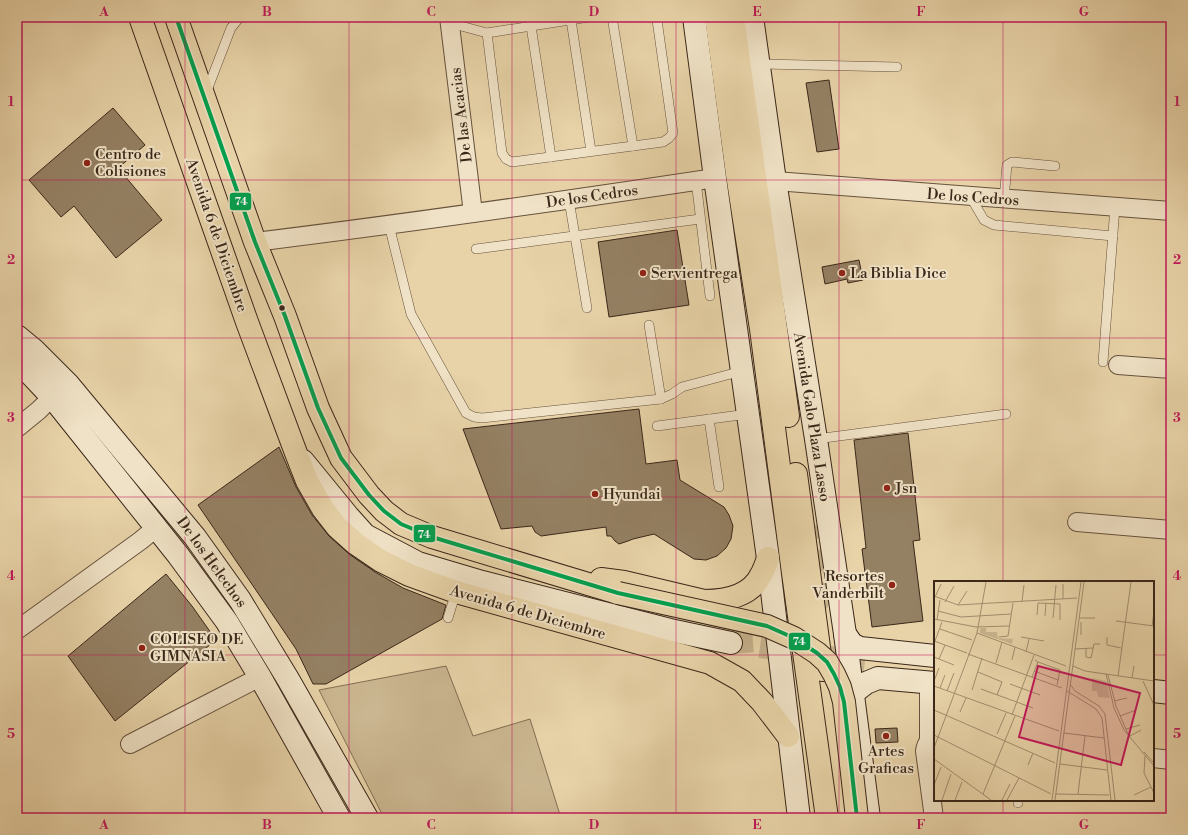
<svg xmlns="http://www.w3.org/2000/svg" width="1188" height="835" viewBox="0 0 1188 835" font-family="'Libre Bodoni',serif">
	<rect width="100%" height="100%" fill="#e8d3a8"/>
	<filter id="stains"><feTurbulence type="fractalNoise" baseFrequency=".005" numOctaves="4"/><feColorMatrix values="0 0 0 0 .2 0 0 0 0 .09 0 0 0 0 .02 0 0 0 .5 -.17"/></filter>
	<radialGradient id="worn" r=".72"><stop offset=".6" stop-color="#630" stop-opacity="0"/><stop offset="1" stop-color="#630" stop-opacity=".3"/></radialGradient>
	<path fill="#cab690" stroke="#826e54" d="M 446,666 L 473,736 L 530,719 L 561,818 L 384,818 L 319,690 Z"/>
	<g fill="#948063" stroke="#3a2719">
		<path d="M 829,80 L 839,149 L 817,152 L 806,83 Z"/>
		<path d="M 113,108 L 145,145 L 118,168 L 162,220 L 116,258 L 74,206 L 61,217 L 29,180 Z"/>
		<path d="M 677,230 L 689,305 L 609,317 L 598,242 Z"/>
		<path d="M 859,260 L 863,280 L 848,283 L 847,279 L 825,284 L 822,267 Z"/>
		<path d="M 639,409 L 646,464 L 677,460 L 680,480 L 724,507 L 729,515 L 733,526 L 731,539 L 726,548 L 717,556 L 706,560 L 694,559 L 654,534 L 633,539 L 628,541 L 619,544 L 615,541 L 611,536 L 607,536 L 606,527 L 541,536 L 535,532 L 532,526 L 501,529 L 463,429 Z"/>
		<path d="M 908,433 L 920,540 L 913,541 L 923,621 L 872,627 L 862,549 L 866,548 L 854,440 Z"/>
		<path d="M 279,447 L 296,487 L 312,515 L 329,536 L 349,554 L 375,572 L 403,588 L 446,605 L 442,619 L 326,684 L 313,684 L 296,649 L 198,505 Z"/>
		<path d="M 166,574 L 192,606 L 216,640 L 115,721 L 68,656 Z"/>
		<path d="M 897,728 L 898,742 L 876,743 L 875,729 Z"/>
	</g>
	<g fill="none" stroke-linecap="round" stroke-linejoin="round">
		<g stroke="#c5b18b" stroke-width="22" stroke-dasharray="22 11" stroke-linecap="butt">
			<path d="M 817,604 C 825,587 819,545 818,525"/>
			<path d="M 731,643 L 756,641 L 792,625"/>
			<path d="M 760,647 L 865,662"/>
		</g>
		<g stroke="#66523d" stroke-width="10">
			<g id="lane">
				<path d="M 589,17 L 487,33 L 502,153 L 506,159 L 512,162 L 663,142 L 669,138 L 673,133 L 657,20 L 655,17"/>
				<path d="M 612,17 L 633,146"/>
				<path d="M 571,20 L 591,151"/>
				<path d="M 450,23 L 487,33"/>
				<path d="M 531,26 L 551,157"/>
				<path d="M 759,64 L 897,67"/>
				<path d="M 206,93 L 231,28 L 240,17"/>
				<path d="M 696,181 L 710,296"/>
				<path d="M 970,196 L 984,220 L 994,225 L 1113,236"/>
				<path d="M 1004,199 L 1007,165 L 1012,162 L 1055,166"/>
				<path d="M 569,200 L 587,308"/>
				<path d="M 389,225 L 411,314 L 466,413 L 474,417 L 482,418 L 661,399 L 672,394 L 682,387 L 742,371"/>
				<path d="M 476,249 L 700,219"/>
				<path d="M 649,325 L 661,399"/>
				<path d="M 1103,362 L 1115,207"/>
				<path d="M 709,419 L 719,487"/>
				<path d="M 657,426 L 748,414"/>
				<path d="M 816,439 L 1006,414"/>
				<path d="M 448,618 L 456,592"/>
				<path d="M 1018,800 L 1018,803"/>
			</g>
		</g>
		<g stroke="#66523d" stroke-width="20">
			<g id="street">
				<path d="M 449,17 L 473,213"/>
				<path d="M 775,181 L 1171,211"/>
				<path d="M 255,242 C 409,223 562,201 715,178"/>
				<path d="M 1118,365 L 1171,369"/>
				<path d="M 17,428 L 39,410 L 52,397"/>
				<path d="M 1077,522 L 1171,530"/>
				<path d="M 17,630 L 140,541 L 156,528"/>
				<path d="M 929,683 L 929,740"/>
				<path d="M 130,744 L 260,677"/>
				<path d="M 1153,758 L 1171,760"/>
				<path d="M 934,818 L 925,751 C 926,744 928,740 935,737"/>
			</g>
		</g>
		<g stroke="#3a2719" stroke-width="24">
			<g id="secondary">
				<path d="M 694,17 L 715,178 L 768,558 L 799,818"/>
				<path d="M 752,17 L 775,181 L 816,439 L 845,634 L 869,818"/>
				<path d="M 17,336 L 34,350 L 68,384 L 195,537 L 240,600 L 288,679 L 367,818"/>
				<path d="M 17,360 L 52,397 L 178,555 L 227,622 L 260,677 L 339,818"/>
				<path d="M 303,461 L 348,516 L 365,535 L 418,563 L 482,582 L 670,630 L 731,643"/>
				<path d="M 845,634 L 852,644 L 860,648 L 935,656"/>
				<path d="M 1153,691 L 1171,693"/>
				<path d="M 853,693 L 866,683 L 878,678 L 935,683"/>
			</g>
		</g>
		<g stroke="#3a2719" stroke-width="24">
			<g id="primary">
				<path d="M 140,17 L 247,322 L 296,453 L 307,481 L 323,509 L 337,527 L 356,544 L 381,561 L 409,575 L 456,592 L 710,663 L 742,681 L 762,702 L 788,736"/>
				<path d="M 176,17 L 255,242 L 285,316 L 318,408 L 341,458 L 369,495 L 384,511 L 401,524 L 432,537 L 618,593"/>
				<path d="M 716,17 L 737,174 L 761,329 L 793,573 L 827,818"/>
				<path d="M 733,17 L 788,416"/>
				<path d="M 796,474 L 822,670"/>
				<path d="M 601,579 L 624,582 L 704,601 C 725,601 751,596 761,575 C 764,570 766,564 768,558"/>
			</g>
		</g>
		<use href="#lane" stroke="#f0e2c6" stroke-width="9"/>
		<use href="#street" stroke="#f0e2c6" stroke-width="18"/>
		<use href="#secondary" stroke="#f0e2c6" stroke-width="22"/>
		<use href="#primary" stroke="#e8d3a8" stroke-width="22"/>
		<g stroke="#3a2719" stroke-width="24" stroke-linecap="butt">
			<path id="primary-bridge" d="M 618,593 L 767,626 L 794,638 L 817,653 L 827,662 L 834,674 L 840,687 L 844,702 L 857,818"/>
		</g>
		<use href="#primary-bridge" stroke="#e8d3a8" stroke-width="22"/>
		<g stroke="#f0e2c6" stroke-width="7">
			<path id="bus-1" d="M 176,17 L 255,242 L 285,316 L 318,408 L 341,458 L 369,495 L 384,511 L 401,524 L 432,537 L 618,593 L 767,626 L 794,638 L 817,653 L 827,662 L 834,674 L 840,687 L 844,702 L 857,818"/>
		</g>
		<use href="#bus-1" stroke="#03a04e" stroke-width="4"/>
	</g>
	<path fill="none" stroke="#c2185b" stroke-width="1" stroke-opacity="0.55" d="M 185,17 L 185,818M 349,17 L 349,818M 512,17 L 512,818M 676,17 L 676,818M 839,17 L 839,818M 1003,17 L 1003,582M 17,180 L 1171,180M 17,338 L 1171,338M 17,497 L 1171,497M 17,655 L 935,655M 1153,655 L 1171,655M 1003,800 L 1003,818"/>
	<g fill="#8f2418" stroke="#f0e2c6" stroke-width="1.5">
		<circle cx="87" cy="163" r="4"/>
		<circle cx="643" cy="273" r="4"/>
		<circle cx="842" cy="273" r="4"/>
		<circle cx="887" cy="488" r="4"/>
		<circle cx="595" cy="494" r="4"/>
		<circle cx="892" cy="585" r="4"/>
		<circle cx="142" cy="648" r="4"/>
		<circle cx="886" cy="736" r="4"/>
	</g>
	<circle fill="#3a2719" stroke="#f0e2c6" stroke-width="1.5" cx="282" cy="308" r="3.5"/>
	<g text-anchor="middle" stroke-width="4" stroke-linejoin="round" paint-order="stroke">
		<g font-size="15" fill="#3a2719" stroke="#f0e2c6">
			<text transform="translate(461 115) rotate(-97)" y="5">De las Acacias</text>
			<text transform="translate(592 196) rotate(-8)" y="5">De los Cedros</text>
			<text transform="translate(973 197) rotate(4)" y="5">De los Cedros</text>
			<text transform="translate(217 235) rotate(71)" y="5">Avenida 6 de Diciembre</text>
			<text transform="translate(812 417) rotate(81)" y="5">Avenida Galo Plaza Lasso</text>
			<text transform="translate(212 562) rotate(54)" y="5">De los Helechos</text>
			<text transform="translate(528 612) rotate(16)" y="5">Avenida 6 de Diciembre</text>
		</g>
		<g font-size="15" fill="#3a2719" stroke="#f0e2c6" text-anchor="start">
			<text x="95" y="159">Centro de<tspan x="95" dy="17">Colisiones</tspan></text>
			<text x="651" y="278">Servientrega</text>
			<text x="850" y="278">La Biblia Dice</text>
			<text x="895" y="493">Jsn</text>
			<text x="603" y="499">Hyundai</text>
			<text x="884" y="581" text-anchor="end">Resortes<tspan x="884" dy="17">Vanderbilt</tspan></text>
			<text x="150" y="644">COLISEO DE<tspan x="150" dy="17">GIMNASIA</tspan></text>
			<text x="886" y="756" text-anchor="middle">Artes<tspan x="886" dy="17">Graficas</tspan></text>
		</g>
	</g>
	<g transform="translate(934 581)">
		<rect width="220" height="220" fill="#e8d3a8"/>
		<path d="M 46,47 L 52,47 L 52,51 L 63,51 L 64,57 L 79,58 L 78,63 L 46,52 ZM 158,97 L 172,100 L 176,117 L 164,116 L 163,110 L 158,110 Z" fill="#cab690"/>
		<path fill="none" stroke="#a28e6f" stroke-width="1" d="M 0,15 L 24,24 L 143,17M 1,16 L 7,3M 129,18 L 129,3M 11,21 L 20,5M 88,21 L 90,4M 24,24 L 33,10M 4,30 L 27,36 L 77,33M 103,34 L 104,22 L 126,23 L 126,39M 111,35 L 112,22M 119,37 L 122,4M 145,37 L 161,37M 0,38 L 42,46 L 75,45M 3,39 L 6,19M 182,40 L 220,45M 218,45 L 220,31M 6,48 L 38,59M 43,52 L 132,85M 147,54 L 147,41M 65,56 L 74,55 L 79,22M 87,56 L 110,60M 173,56 L 173,64 L 187,67M 0,60 L 33,72M 1,60 L 8,41M 152,67 L 152,76 L 157,77 L 160,63 L 166,63M 141,68 L 159,67M 92,71 L 95,58M 34,73 L 128,107M 0,76 L 20,84M 5,78 L 11,64M 78,79 L 81,66M 104,81 L 126,89 L 123,104M 62,82 L 68,61M 139,85 L 151,90 L 220,100M 100,90 L 124,99M 44,91 L 68,101 L 63,114M 172,93 L 180,127 L 190,149 L 220,185M 174,94 L 182,125 L 194,153M 184,95 L 197,1M 98,96 L 104,81 L 101,79M 198,97 L 200,85M 0,100 L 5,87M 209,100 L 220,124M 76,103 L 106,114M 136,103 L 141,110 L 165,125 L 171,133 L 181,219M 0,105 L 125,150M 6,107 L 11,94M 47,108 L 99,127M 38,109 L 48,77M 13,110 L 20,92M 133,110 L 162,128 L 168,137 L 177,219M 180,120 L 193,117M 0,129 L 121,182M 26,131 L 32,117M 78,134 L 100,74M 186,135 L 202,129M 192,148 L 206,144M 130,152 L 170,157M 63,153 L 72,132M 0,154 L 117,213M 196,155 L 207,149M 0,167 L 43,52 L 52,1M 210,171 L 220,182M 211,175 L 210,192 L 220,212M 0,178 L 57,219M 126,183 L 173,189M 94,184 L 99,172M 0,204 L 7,186M 49,213 L 81,135M 122,213 L 175,214M 144,213 L 151,155M 200,214 L 217,206M 8,219 L 17,193M 21,219 L 28,201M 68,219 L 76,203M 73,219 L 85,197M 118,219 L 147,1M 121,219 L 150,1"/>
		<path fill="#c2185b" fill-opacity="0.15" stroke="#c2185b" stroke-width="2" d="M 104,85 L 206,112 L 187,184 L 85,156 Z"/>
		<rect width="220" height="220" fill="none" stroke="#3a2719" stroke-width="2"/>
	</g>
	<g stroke="#f0e2c6" stroke-width="1.5">
		<rect x="229" y="192" width="23" height="19" rx="4" fill="#03a04e"/>
		<rect x="413" y="524" width="23" height="19" rx="4" fill="#03a04e"/>
		<rect x="788" y="632" width="23" height="19" rx="4" fill="#03a04e"/>
	</g>
	<g font-size="11" text-anchor="middle" font-weight="bold" fill="#fff">
		<text x="241" y="205">74</text>
		<text x="424" y="538">74</text>
		<text x="799" y="645">74</text>
	</g>
	<rect width="1188" height="835" fill="none" stroke="#e8d3a8" stroke-width="44"/>
	<rect x="22" y="22" width="1144" height="791" fill="none" stroke="#c2185b" stroke-width="1.5"/>
	<g font-size="13" text-anchor="middle" font-weight="bold" fill="#c2185b">
		<text x="104" y="16">A</text>
		<text x="267" y="16">B</text>
		<text x="431" y="16">C</text>
		<text x="594" y="16">D</text>
		<text x="757" y="16">E</text>
		<text x="921" y="16">F</text>
		<text x="1084" y="16">G</text>
		<text x="11" y="106">1</text>
		<text x="1177" y="106">1</text>
		<text x="11" y="264">2</text>
		<text x="1177" y="264">2</text>
		<text x="11" y="422">3</text>
		<text x="1177" y="422">3</text>
		<text x="11" y="580">4</text>
		<text x="1177" y="580">4</text>
		<text x="11" y="738">5</text>
		<text x="1177" y="738">5</text>
		<text x="104" y="829">A</text>
		<text x="267" y="829">B</text>
		<text x="431" y="829">C</text>
		<text x="594" y="829">D</text>
		<text x="757" y="829">E</text>
		<text x="921" y="829">F</text>
		<text x="1084" y="829">G</text>
	</g>
	<rect width="100%" height="100%" filter="url(#stains)"/>
	<rect width="100%" height="100%" fill="url(#worn)"/>
</svg>
